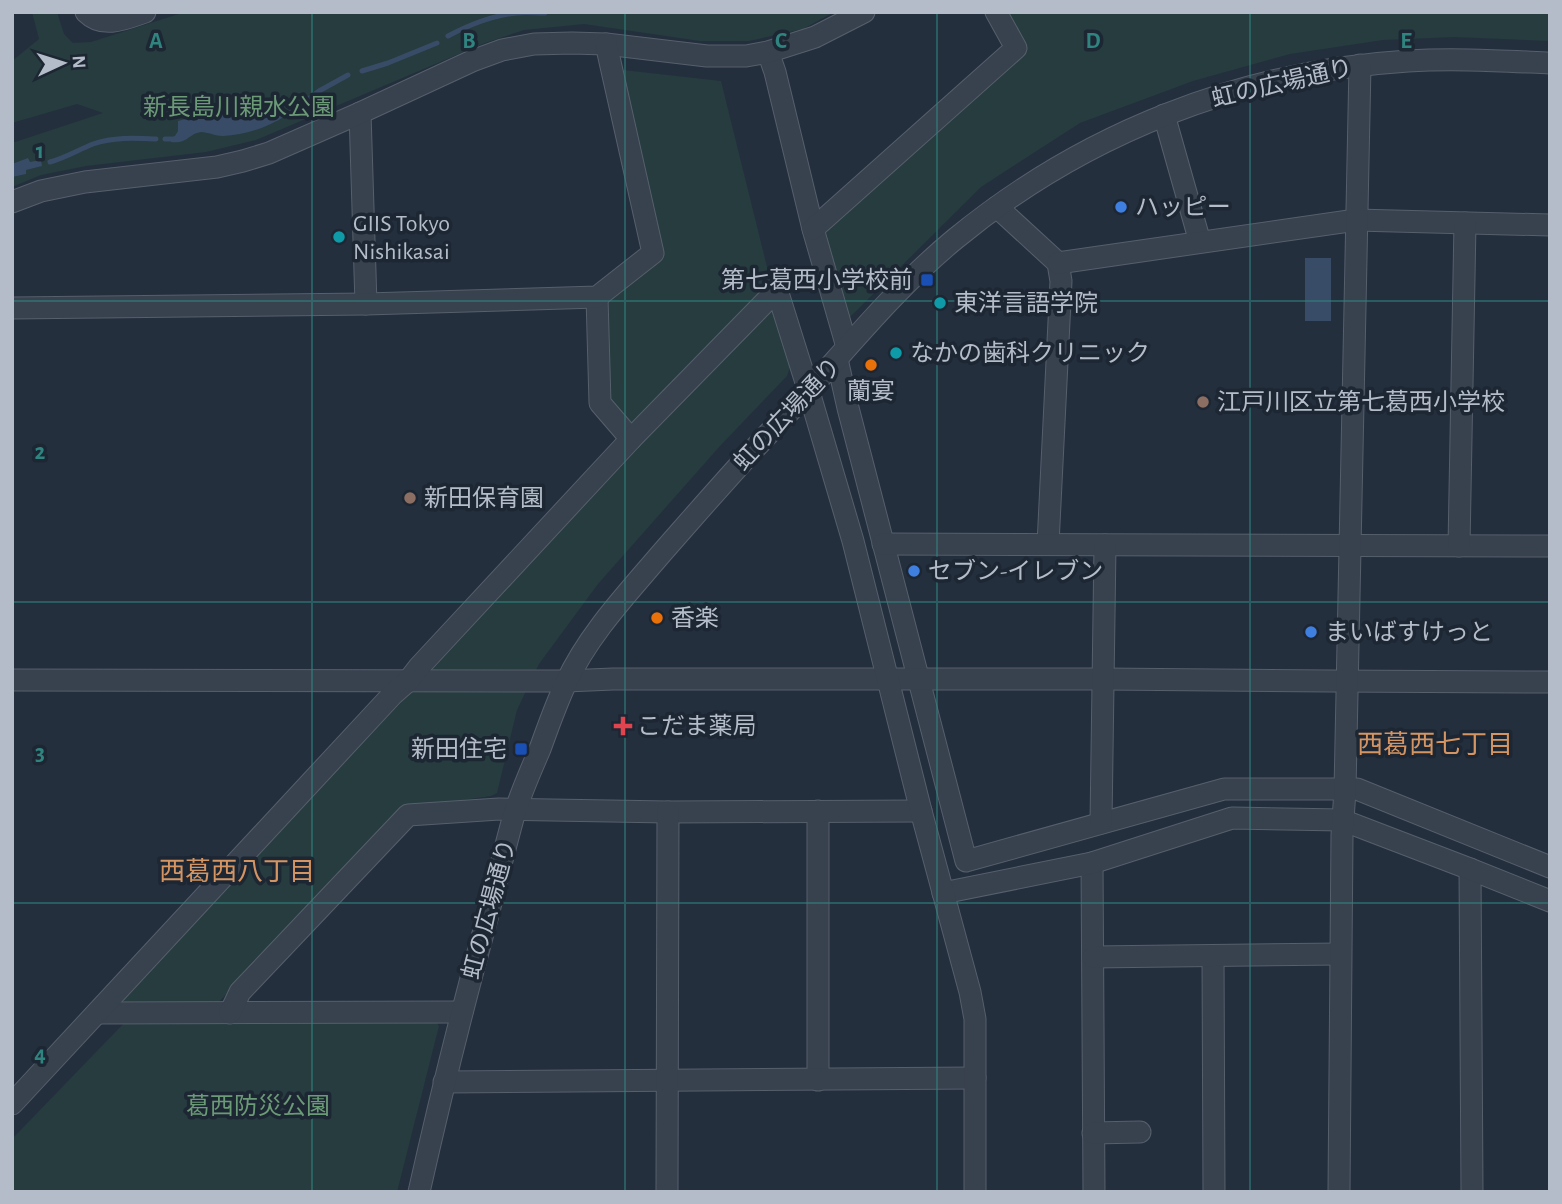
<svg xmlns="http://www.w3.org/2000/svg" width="1562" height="1204" viewBox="0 0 1562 1204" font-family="'Alegreya Sans','Noto Sans JP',sans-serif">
	<rect width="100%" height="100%" fill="#242f3e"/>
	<g fill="#263c3f">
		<path d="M 32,12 L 57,12 L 64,34 L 73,43 L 91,42 L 185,12 L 834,12 L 803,29 L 749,41 L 700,41 L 584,24 L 524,30 L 485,43 L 256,140 L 206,152 L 86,166 L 41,175 L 12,187 L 12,143 L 103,113 L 77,104 L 12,123 L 12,61 L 39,39 Z"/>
		<path d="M 1005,12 L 1550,12 L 1550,41 L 1455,37 L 1383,40 L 1290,54 L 1193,81 L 1080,123 L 981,187 L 849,318 L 813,229 L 1023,50 Z"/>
		<path d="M 623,70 L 721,81 L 791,364 L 787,376 L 720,446 L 598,584 L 539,664 L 517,710 L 497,793 L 491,796 L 406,808 L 215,1006 L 124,1007 L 124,1000 L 398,696 L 638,434 L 608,402 L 609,295 L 662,253 L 619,76 Z"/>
		<path d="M 434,1018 L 439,1026 L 397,1192 L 12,1192 L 12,1139 L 127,1020 Z"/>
	</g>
	<g fill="#394c67">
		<path d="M 242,106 L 260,112 L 282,113 L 285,116 C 267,128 244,135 223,136 C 215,136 208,132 201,132 C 188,134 188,144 171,142 L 171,137 L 175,136 L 178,131 L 178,121 L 189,118 L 194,121 L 198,115 L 208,113 L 214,114 L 216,110 L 226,107 L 231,109 Z"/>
		<path d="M 28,158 L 30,162 L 41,160 L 42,166 L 26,170 L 26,174 L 12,177 L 12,164 Z"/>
		<rect x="1305" y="258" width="26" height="63"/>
	</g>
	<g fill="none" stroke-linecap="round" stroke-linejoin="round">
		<g stroke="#394c67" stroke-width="5">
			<path d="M 448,36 C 469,25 493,15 517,13 C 526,12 535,13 545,13"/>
			<path d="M 362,71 L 388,63 L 437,43"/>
			<path d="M 292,111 L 319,91 L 348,75"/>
			<path d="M 165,139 L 171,139"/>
			<path d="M 50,162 C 65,158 78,150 93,144 C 114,137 134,138 156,139"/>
		</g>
		<g stroke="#565f6c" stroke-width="23">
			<g id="minor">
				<path d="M 86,12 C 103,29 125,19 145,12"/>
				<path d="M 768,52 L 775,72 L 813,229 L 847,347"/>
				<path d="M 360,113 L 366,304"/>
				<path d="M 1164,115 L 1200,242"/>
				<path d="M 12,202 L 41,191 L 85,182 L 217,167 L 243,161 L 269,153 L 360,113 L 472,61 L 502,50 L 534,44 L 572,43 L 606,44 L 707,56 L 746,56 L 768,52 L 815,37 L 864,12"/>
				<path d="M 997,207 L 1058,263 L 1061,281 L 1048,544"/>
				<path d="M 813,229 L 1016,48 L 996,12"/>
				<path d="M 1058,263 L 1356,220 L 1550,225"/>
				<path d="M 597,297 L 600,403 L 631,439"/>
				<path d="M 12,308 L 366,304 L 597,297 L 653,253 L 606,44"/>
				<path d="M 837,359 L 848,408 L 966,861 L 1224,789 L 1357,789 L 1550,867"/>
				<path d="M 883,544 L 1550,546"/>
				<path d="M 1459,546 L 1465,223"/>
				<path d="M 12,680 L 566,681 L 613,679 L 1103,679 L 1330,681 L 1550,682"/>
				<path d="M 818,811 L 818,1080"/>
				<path d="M 1101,823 L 1105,545"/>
				<path d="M 1092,863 L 1094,1192"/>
				<path d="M 1470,869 L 1472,1192"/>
				<path d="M 943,893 L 1092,863 L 1232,818 L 1342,820 L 1470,869 L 1550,901"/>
				<path d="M 1213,956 L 1214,1192"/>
				<path d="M 1093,957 L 1340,954"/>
				<path d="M 97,1013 L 462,1012"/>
				<path d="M 230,1013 L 240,992 L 408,815 L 499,809 L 668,812 L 921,811"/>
				<path d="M 444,1082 L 975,1078"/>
				<path d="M 12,1104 L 393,694 L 409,680 L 419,667 L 631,439 L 777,290 L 809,392 L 853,541 L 921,811 L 970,992 L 975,1019 L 975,1192"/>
				<path d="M 1093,1133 L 1140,1132"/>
				<path d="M 419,1192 C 439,1103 461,1014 485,926 C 495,889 504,851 514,815 C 521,792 531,770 540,749 C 548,727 556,704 566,683 C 588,635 626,595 660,555 C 697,513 733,471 772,430 C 833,367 887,295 955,239 C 1084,133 1242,71 1408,61 C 1455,58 1503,61 1550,63"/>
				<path d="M 667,1192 L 668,812"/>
				<path d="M 1339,1192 L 1342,835 L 1345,790 L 1360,65"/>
			</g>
		</g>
		<use href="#minor" stroke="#38414e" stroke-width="21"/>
	</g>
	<path fill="none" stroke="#308480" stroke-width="2" stroke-opacity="0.55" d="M 312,12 L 312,1192M 625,12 L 625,1192M 937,12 L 937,1192M 1250,12 L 1250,1192M 12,301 L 1550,301M 12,602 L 1550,602M 12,903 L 1550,903"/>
	<g fill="#3f7fe0" stroke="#1d2633" stroke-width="2.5">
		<circle cx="1121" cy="207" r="7"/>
		<circle cx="914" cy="571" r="7"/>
		<circle cx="1311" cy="632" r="7"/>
	</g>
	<g fill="#0f9aa8" stroke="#1d2633" stroke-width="2.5">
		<circle cx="339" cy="237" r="7"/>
		<circle cx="940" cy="303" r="7"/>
		<circle cx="896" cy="353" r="7"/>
	</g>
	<g fill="#1a4fb4" stroke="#1d2633" stroke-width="2.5">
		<rect x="920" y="273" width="14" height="14" rx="3.5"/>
		<rect x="514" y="742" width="14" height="14" rx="3.5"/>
	</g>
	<g fill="#e8710a" stroke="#1d2633" stroke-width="2.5">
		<circle cx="871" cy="365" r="7"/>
		<circle cx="657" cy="618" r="7"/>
	</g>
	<g fill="#8d6e63" stroke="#1d2633" stroke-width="2.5">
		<circle cx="1203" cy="402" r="7"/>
		<circle cx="410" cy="498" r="7"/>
	</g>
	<path fill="#e0444e" stroke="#1d2633" stroke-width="2.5" d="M619.5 715.5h7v7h7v7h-7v7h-7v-7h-7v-7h7z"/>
	<g text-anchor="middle" stroke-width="7" stroke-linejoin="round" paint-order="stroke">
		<g font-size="24" fill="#b4bcc9" stroke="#1d2633">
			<text transform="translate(1282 83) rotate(-13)" y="8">虹の広場通り</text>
			<text transform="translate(787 414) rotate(-47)" y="8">虹の広場通り</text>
			<text transform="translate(489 909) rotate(-75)" y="8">虹の広場通り</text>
		</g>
		<g font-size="24" fill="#6b9a76" stroke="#1d2633">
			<text x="239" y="115">新長島川親水公園</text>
			<text x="258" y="1114">葛西防災公園</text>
		</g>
		<g font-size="24" fill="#b4bcc9" stroke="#1d2633" text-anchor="start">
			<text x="1135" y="215">ハッピー</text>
			<text x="353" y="231">GIIS Tokyo<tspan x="353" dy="28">Nishikasai</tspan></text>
			<text x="913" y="288" text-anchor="end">第七葛西小学校前</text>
			<text x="954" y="311">東洋言語学院</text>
			<text x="910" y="361">なかの歯科クリニック</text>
			<text x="871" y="399" text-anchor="middle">蘭宴</text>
			<text x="1217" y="410">江戸川区立第七葛西小学校</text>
			<text x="424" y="506">新田保育園</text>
			<text x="928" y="579">セブン-イレブン</text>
			<text x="671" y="626">香楽</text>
			<text x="1325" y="640">まいばすけっと</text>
			<text x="637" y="734">こだま薬局</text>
			<text x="507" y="757" text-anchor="end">新田住宅</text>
		</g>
		<g font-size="26" fill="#d59563" stroke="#1d2633">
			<text x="1435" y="753">西葛西七丁目</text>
			<text x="237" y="880">西葛西八丁目</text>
		</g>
	</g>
	<g font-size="23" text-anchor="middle" font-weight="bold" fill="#308480" stroke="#1d2633" stroke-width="7" stroke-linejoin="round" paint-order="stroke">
		<text x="156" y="48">A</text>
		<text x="469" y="48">B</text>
		<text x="781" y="48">C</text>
		<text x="1093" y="48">D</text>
		<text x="1406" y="48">E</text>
		<text x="40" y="158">1</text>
		<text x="40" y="459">2</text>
		<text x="40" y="760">3</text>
		<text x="40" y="1061">4</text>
	</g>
	<rect width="1562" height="1204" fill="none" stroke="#b4bcc9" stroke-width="28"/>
	<g transform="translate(63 63) rotate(86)" stroke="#1d2633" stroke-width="5" paint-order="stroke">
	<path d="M0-5L12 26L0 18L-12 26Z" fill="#b4bcc9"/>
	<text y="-10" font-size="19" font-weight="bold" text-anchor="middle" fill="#b4bcc9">N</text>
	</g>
</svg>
